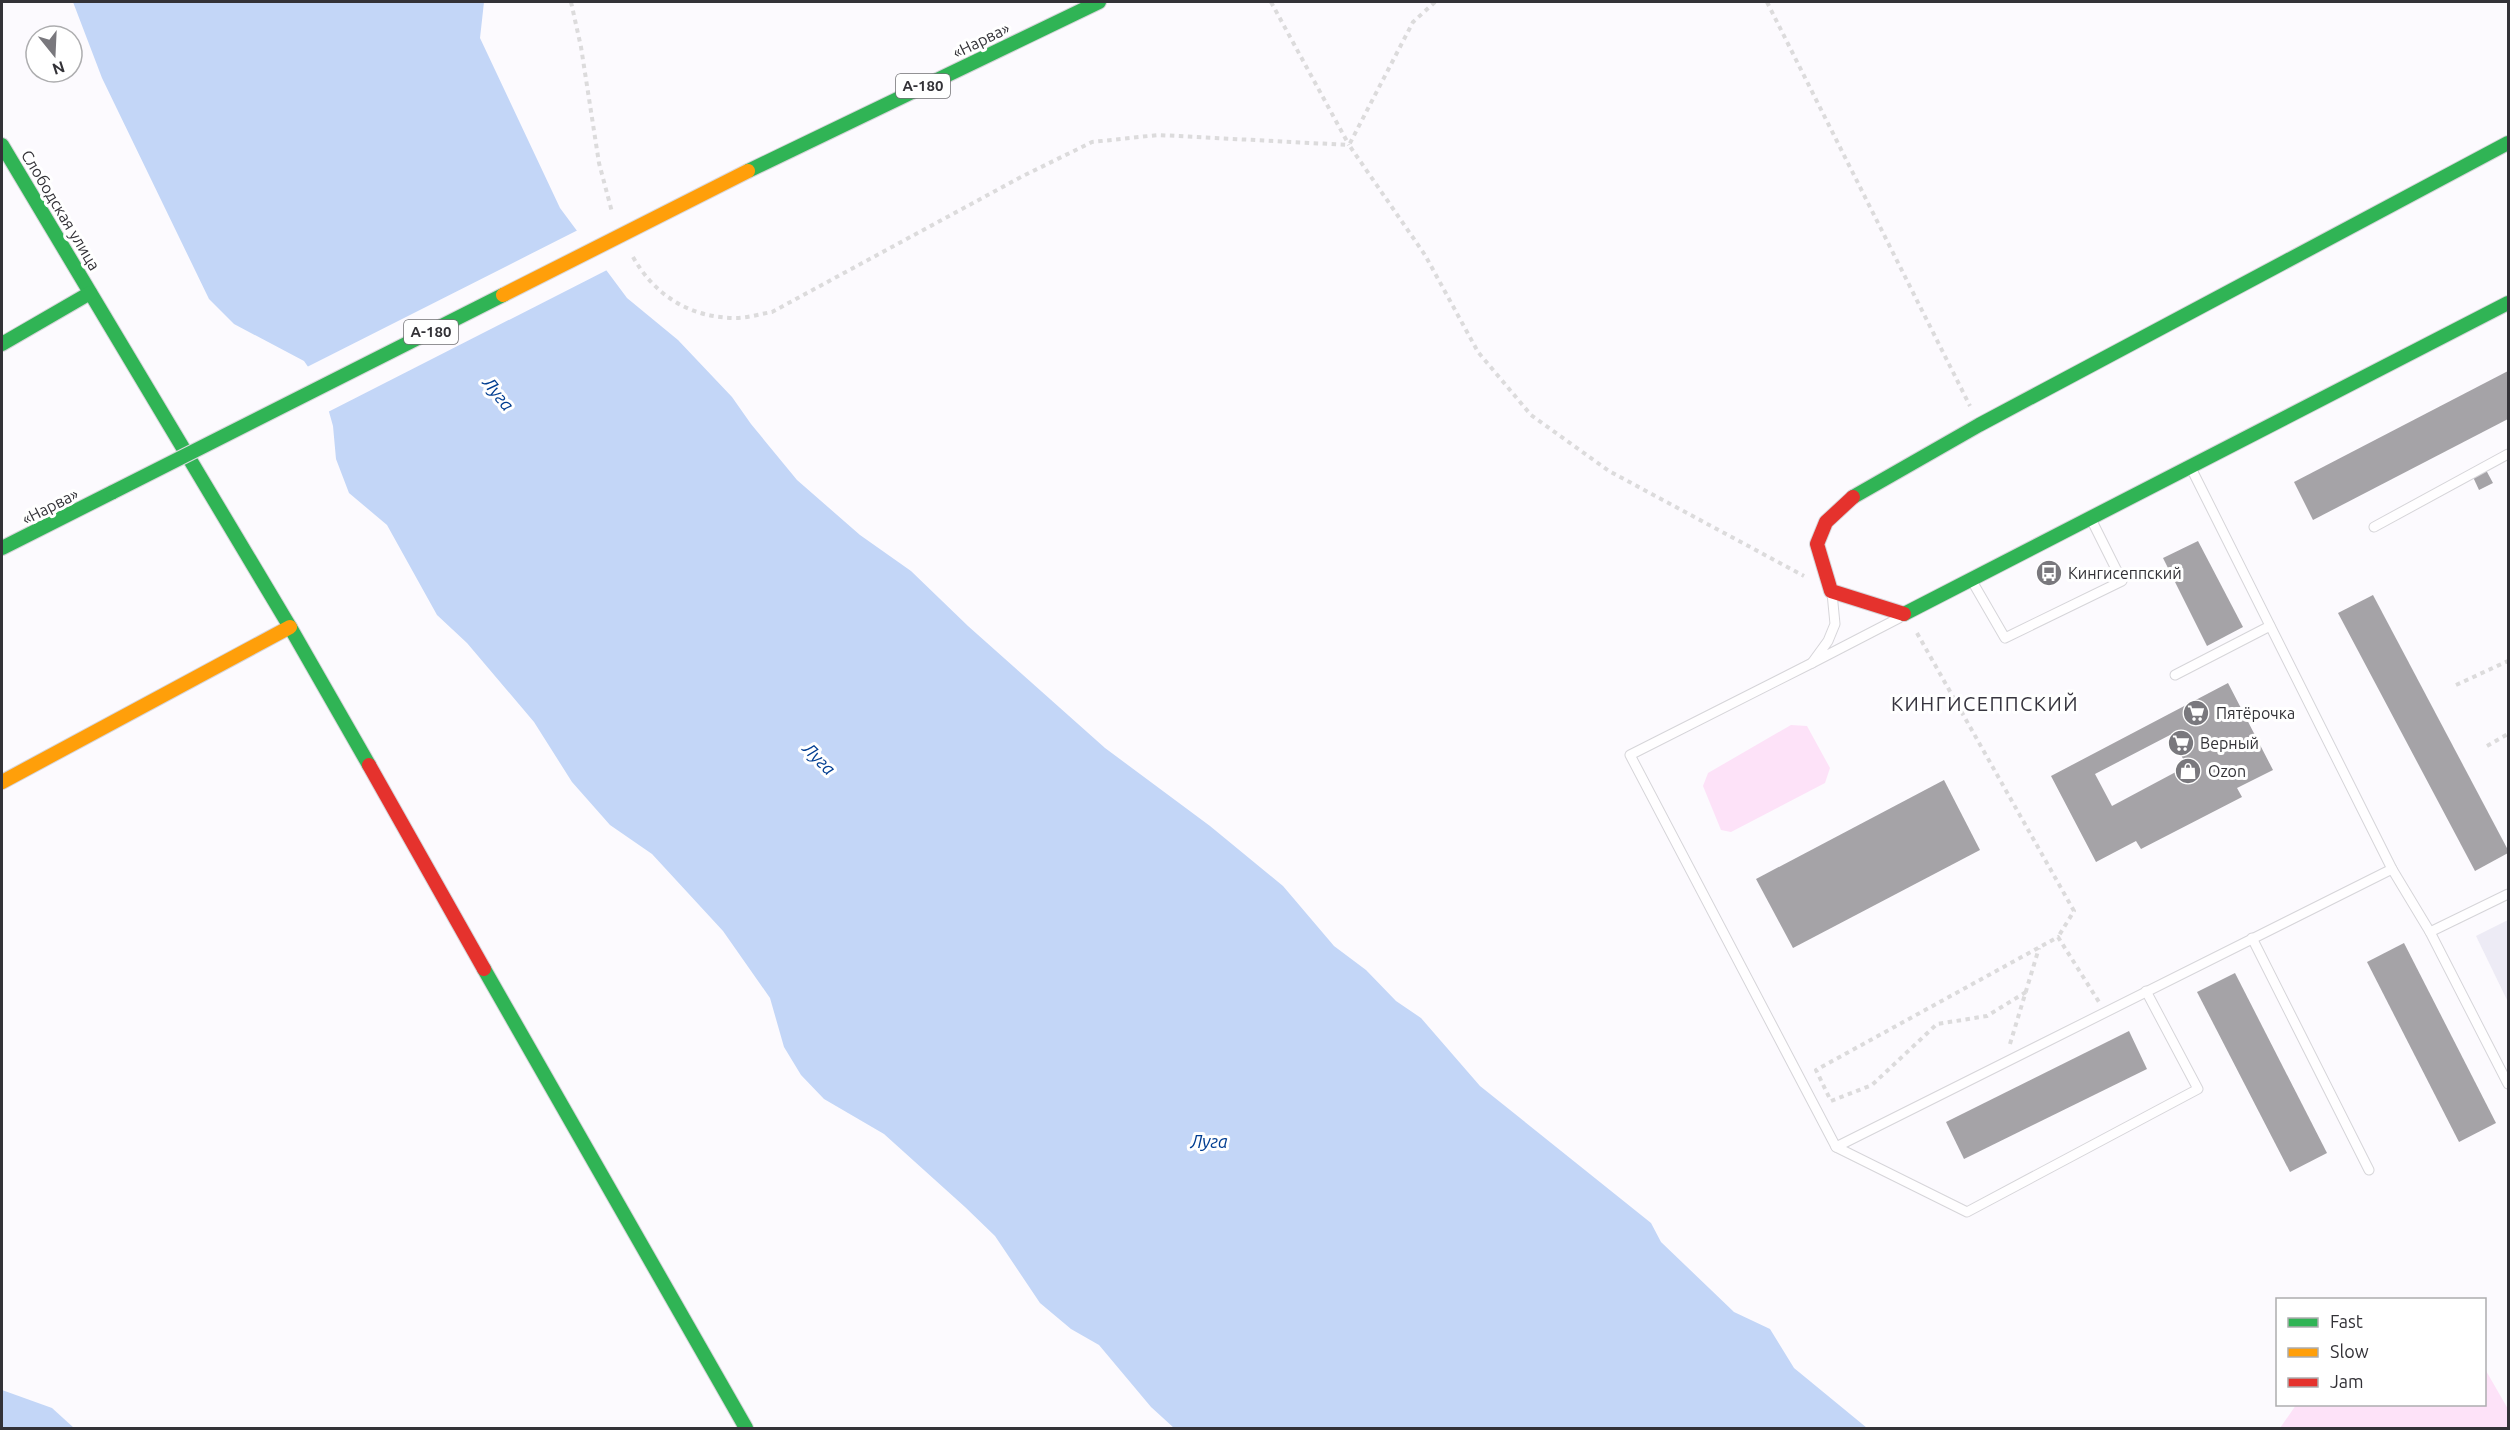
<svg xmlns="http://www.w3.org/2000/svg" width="2510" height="1430" viewBox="0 0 2510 1430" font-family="Ubuntu,sans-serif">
	<rect width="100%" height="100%" fill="#fcfafe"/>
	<path fill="#edebf5" d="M 2508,920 L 2508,1002 L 2476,936 Z"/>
	<g fill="#fde2f8">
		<path d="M 1791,725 L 1807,726 L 1830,768 L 1825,783 L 1731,832 L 1721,830 L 1703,786 L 1708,773 Z"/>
		<path d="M 2485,1369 L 2508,1409 L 2508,1428 L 2280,1428 L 2296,1405 L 2484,1404 Z"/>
	</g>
	<g fill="#c3d6f7">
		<path d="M 73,2 L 484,2 L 480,38 L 560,208 L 627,298 L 678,340 L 732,397 L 751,424 L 797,480 L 860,535 L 911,571 L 968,626 L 1105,748 L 1210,826 L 1283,886 L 1334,946 L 1366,970 L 1396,1001 L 1421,1018 L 1480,1086 L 1651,1223 L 1661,1242 L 1734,1312 L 1770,1329 L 1794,1368 L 1867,1428 L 1174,1428 L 1151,1407 L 1099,1345 L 1071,1329 L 1040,1303 L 995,1236 L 965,1207 L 884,1134 L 824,1099 L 801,1075 L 784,1047 L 770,998 L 723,931 L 652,854 L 610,825 L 572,782 L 534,722 L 467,643 L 437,615 L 387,525 L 349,493 L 336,459 L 333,426 L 322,387 L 304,361 L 234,324 L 209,299 L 102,78 Z"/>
		<path d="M 2,1390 L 52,1408 L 74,1428 L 2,1428 Z"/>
	</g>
	<path fill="#fcfafe" d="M 580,229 L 609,269 L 326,413 L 319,389 L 305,368 Z"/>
	<g fill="#a5a3a7" fill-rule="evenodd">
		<path d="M 2508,371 L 2508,419 L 2313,520 L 2294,482 Z"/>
		<path d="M 2486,470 L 2493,483 L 2479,490 L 2473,477 Z"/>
		<path d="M 2198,541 L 2243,627 L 2207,646 L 2163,558 Z"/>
		<path d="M 2373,595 L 2508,850 L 2508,853 L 2475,871 L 2338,613 Z"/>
		<path d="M 2228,683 L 2273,770 L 2237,788 L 2242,797 L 2141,849 L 2136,841 L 2096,862 L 2051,776 ZM 2170,735 L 2187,766 L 2112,806 L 2095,774 Z"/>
		<path d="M 1944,780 L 1980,850 L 1793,948 L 1756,879 Z"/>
		<path d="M 2404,943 L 2496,1123 L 2459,1142 L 2367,962 Z"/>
		<path d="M 2235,973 L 2327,1153 L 2290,1172 L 2197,992 Z"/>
		<path d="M 2129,1031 L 2147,1069 L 1964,1159 L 1946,1122 Z"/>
	</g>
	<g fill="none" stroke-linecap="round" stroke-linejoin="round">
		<g stroke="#d6d5d9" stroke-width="11">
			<g id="lane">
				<path d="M 2191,468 L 2392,869 L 2430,932 L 2508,894"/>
				<path d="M 2374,527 L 2508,454"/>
				<path d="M 1972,581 L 2005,638 L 2122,581 L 2092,521"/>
				<path d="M 1832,593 L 1835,624 L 1828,641 L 1812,663 L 1899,618"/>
				<path d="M 1812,663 L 1630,755 L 1836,1147 L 2392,869"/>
				<path d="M 2175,675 L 2270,626"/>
				<path d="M 2430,932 L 2508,1084"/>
				<path d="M 2252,938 L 2369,1170"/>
				<path d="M 1836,1147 L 1967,1212 L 2198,1089 L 2146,991"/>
			</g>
		</g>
		<g stroke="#d6d5d9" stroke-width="16">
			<g id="fast">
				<path d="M 2,145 L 290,627 L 369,765"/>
				<path d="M 748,171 L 1099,2"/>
				<path d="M 2,344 L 90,293"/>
				<path d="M 1853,497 L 1979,425 L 2508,143"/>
				<path d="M 2,548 L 113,492"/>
				<path d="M 1904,614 L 2508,303"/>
				<path d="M 484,969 L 746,1428"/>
			</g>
		</g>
		<g stroke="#d6d5d9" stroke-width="16">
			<path id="slow" d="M 2,782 L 290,627"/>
		</g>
		<g stroke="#d6d5d9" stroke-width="16">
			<g id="jam">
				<path d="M 1853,497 L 1826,522 L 1817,544 L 1831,591 L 1904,614"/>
				<path d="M 369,765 L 484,969"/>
			</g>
		</g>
		<g stroke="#dcdbdc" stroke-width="4" stroke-dasharray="4.5 4.5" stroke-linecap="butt">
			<path d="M 571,2 L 581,47 L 599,163 L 612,212"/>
			<path d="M 1271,2 L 1349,145"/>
			<path d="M 1435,2 L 1413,22 L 1349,145 L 1425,255 L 1478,352 L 1531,415 L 1609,471 L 1804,576"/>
			<path d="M 1767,2 L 1970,406"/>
			<path d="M 633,257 C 655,296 691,318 736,318 C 747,318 760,314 772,312 L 1021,177 L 1092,142 L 1158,135 L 1349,145"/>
			<path d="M 1917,633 L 2074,911 L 2058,937"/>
			<path d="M 2456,685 L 2508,661"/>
			<path d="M 2487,746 L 2508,734"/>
			<path d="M 2010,1044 L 2039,948"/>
			<path d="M 1829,1097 L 1816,1070 L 2058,937 L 2099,1002"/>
			<path d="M 1831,1101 L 1872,1085 L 1937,1024 L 1987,1016 L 2026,992"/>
		</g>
		<use href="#lane" stroke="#fffeff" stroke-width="9"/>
		<use href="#fast" stroke="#30b455" stroke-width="14"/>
		<use href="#slow" stroke="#ff9f0a" stroke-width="14"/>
		<use href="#jam" stroke="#e5322d" stroke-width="14"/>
		<g stroke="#d9d8db" stroke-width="16" stroke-linecap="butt">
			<path id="fast-bridge" d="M 113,492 L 503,295"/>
		</g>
		<g stroke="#d9d8db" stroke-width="16" stroke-linecap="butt">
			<path id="slow-bridge" d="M 503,295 L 748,171"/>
		</g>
		<use href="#fast-bridge" stroke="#30b455" stroke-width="14"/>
		<use href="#slow-bridge" stroke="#ff9f0a" stroke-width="14"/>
	</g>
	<defs>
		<g id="bus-disc" transform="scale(1.35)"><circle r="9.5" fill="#79787d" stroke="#fff"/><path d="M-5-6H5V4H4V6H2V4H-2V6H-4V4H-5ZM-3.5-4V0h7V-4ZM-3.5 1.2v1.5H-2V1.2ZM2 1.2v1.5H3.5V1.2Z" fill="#fff"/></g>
		<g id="supermarket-disc" transform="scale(1.35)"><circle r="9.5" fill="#79787d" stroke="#fff"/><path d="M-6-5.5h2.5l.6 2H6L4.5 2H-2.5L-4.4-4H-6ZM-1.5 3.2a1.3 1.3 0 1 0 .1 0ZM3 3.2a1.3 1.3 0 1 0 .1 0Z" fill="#fff"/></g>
		<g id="shop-disc" transform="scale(1.35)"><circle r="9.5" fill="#79787d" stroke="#fff"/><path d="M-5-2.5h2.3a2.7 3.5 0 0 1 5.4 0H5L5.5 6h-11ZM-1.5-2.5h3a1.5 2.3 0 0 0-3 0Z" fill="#fff"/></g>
	</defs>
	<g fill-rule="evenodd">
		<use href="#bus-disc" x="2049" y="573"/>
		<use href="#supermarket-disc" x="2196" y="713"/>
		<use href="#supermarket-disc" x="2181" y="743"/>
		<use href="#shop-disc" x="2188" y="771"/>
	</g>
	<g text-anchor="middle" stroke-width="6" stroke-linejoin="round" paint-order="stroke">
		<g fill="#fff" stroke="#707073" stroke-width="1.5">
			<rect x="896" y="74" width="54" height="24" rx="4.5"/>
			<rect x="404" y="320" width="54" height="24" rx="4.5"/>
		</g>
		<g font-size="15" font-weight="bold" fill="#333237">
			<text x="923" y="91">А-180</text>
			<text x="431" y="337">А-180</text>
		</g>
		<g font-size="16" fill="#333237" stroke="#fff">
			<text transform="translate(981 40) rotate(-26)" y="6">«Нарва»</text>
			<text transform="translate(61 210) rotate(59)" y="6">Слободская улица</text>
			<text transform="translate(50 506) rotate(-27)" y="6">«Нарва»</text>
		</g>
		<g font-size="16" fill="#333237" stroke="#fff" text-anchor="start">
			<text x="2068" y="579">Кингисеппский</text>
			<text x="2216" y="719">Пятёрочка</text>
			<text x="2200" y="749">Верный</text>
			<text x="2208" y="777">Ozon</text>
		</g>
		<g font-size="18" font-style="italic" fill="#003d91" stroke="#fff">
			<text transform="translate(498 394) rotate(51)" y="6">Луга</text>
			<text transform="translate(819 759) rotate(45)" y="6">Луга</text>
			<text x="1209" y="1148">Луга</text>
		</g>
		<g font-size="20" letter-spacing="1.5" fill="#37353f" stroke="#fff">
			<text x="1985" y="711">КИНГИСЕППСКИЙ</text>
		</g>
	</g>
	<rect width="2510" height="1430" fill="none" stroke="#333237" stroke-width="6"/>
	<rect x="2276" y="1298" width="210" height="108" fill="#ffffff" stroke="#adadaf" stroke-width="1.5"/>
	<rect x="2288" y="1318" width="30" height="9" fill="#30b455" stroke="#adadaf" stroke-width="1.5"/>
	<text x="2330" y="1328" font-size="18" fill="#333237">Fast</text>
	<rect x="2288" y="1348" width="30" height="9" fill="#ff9f0a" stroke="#adadaf" stroke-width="1.5"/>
	<text x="2330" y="1358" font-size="18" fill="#333237">Slow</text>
	<rect x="2288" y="1378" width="30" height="9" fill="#e5322d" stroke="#adadaf" stroke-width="1.5"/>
	<text x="2330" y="1388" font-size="18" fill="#333237">Jam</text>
	<g transform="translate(54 54) rotate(162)"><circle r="28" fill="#ffffff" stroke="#adadaf" stroke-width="1.5"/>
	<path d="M0-4.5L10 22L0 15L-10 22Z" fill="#79787d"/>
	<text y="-9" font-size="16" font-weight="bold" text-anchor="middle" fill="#333237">N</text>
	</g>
</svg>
